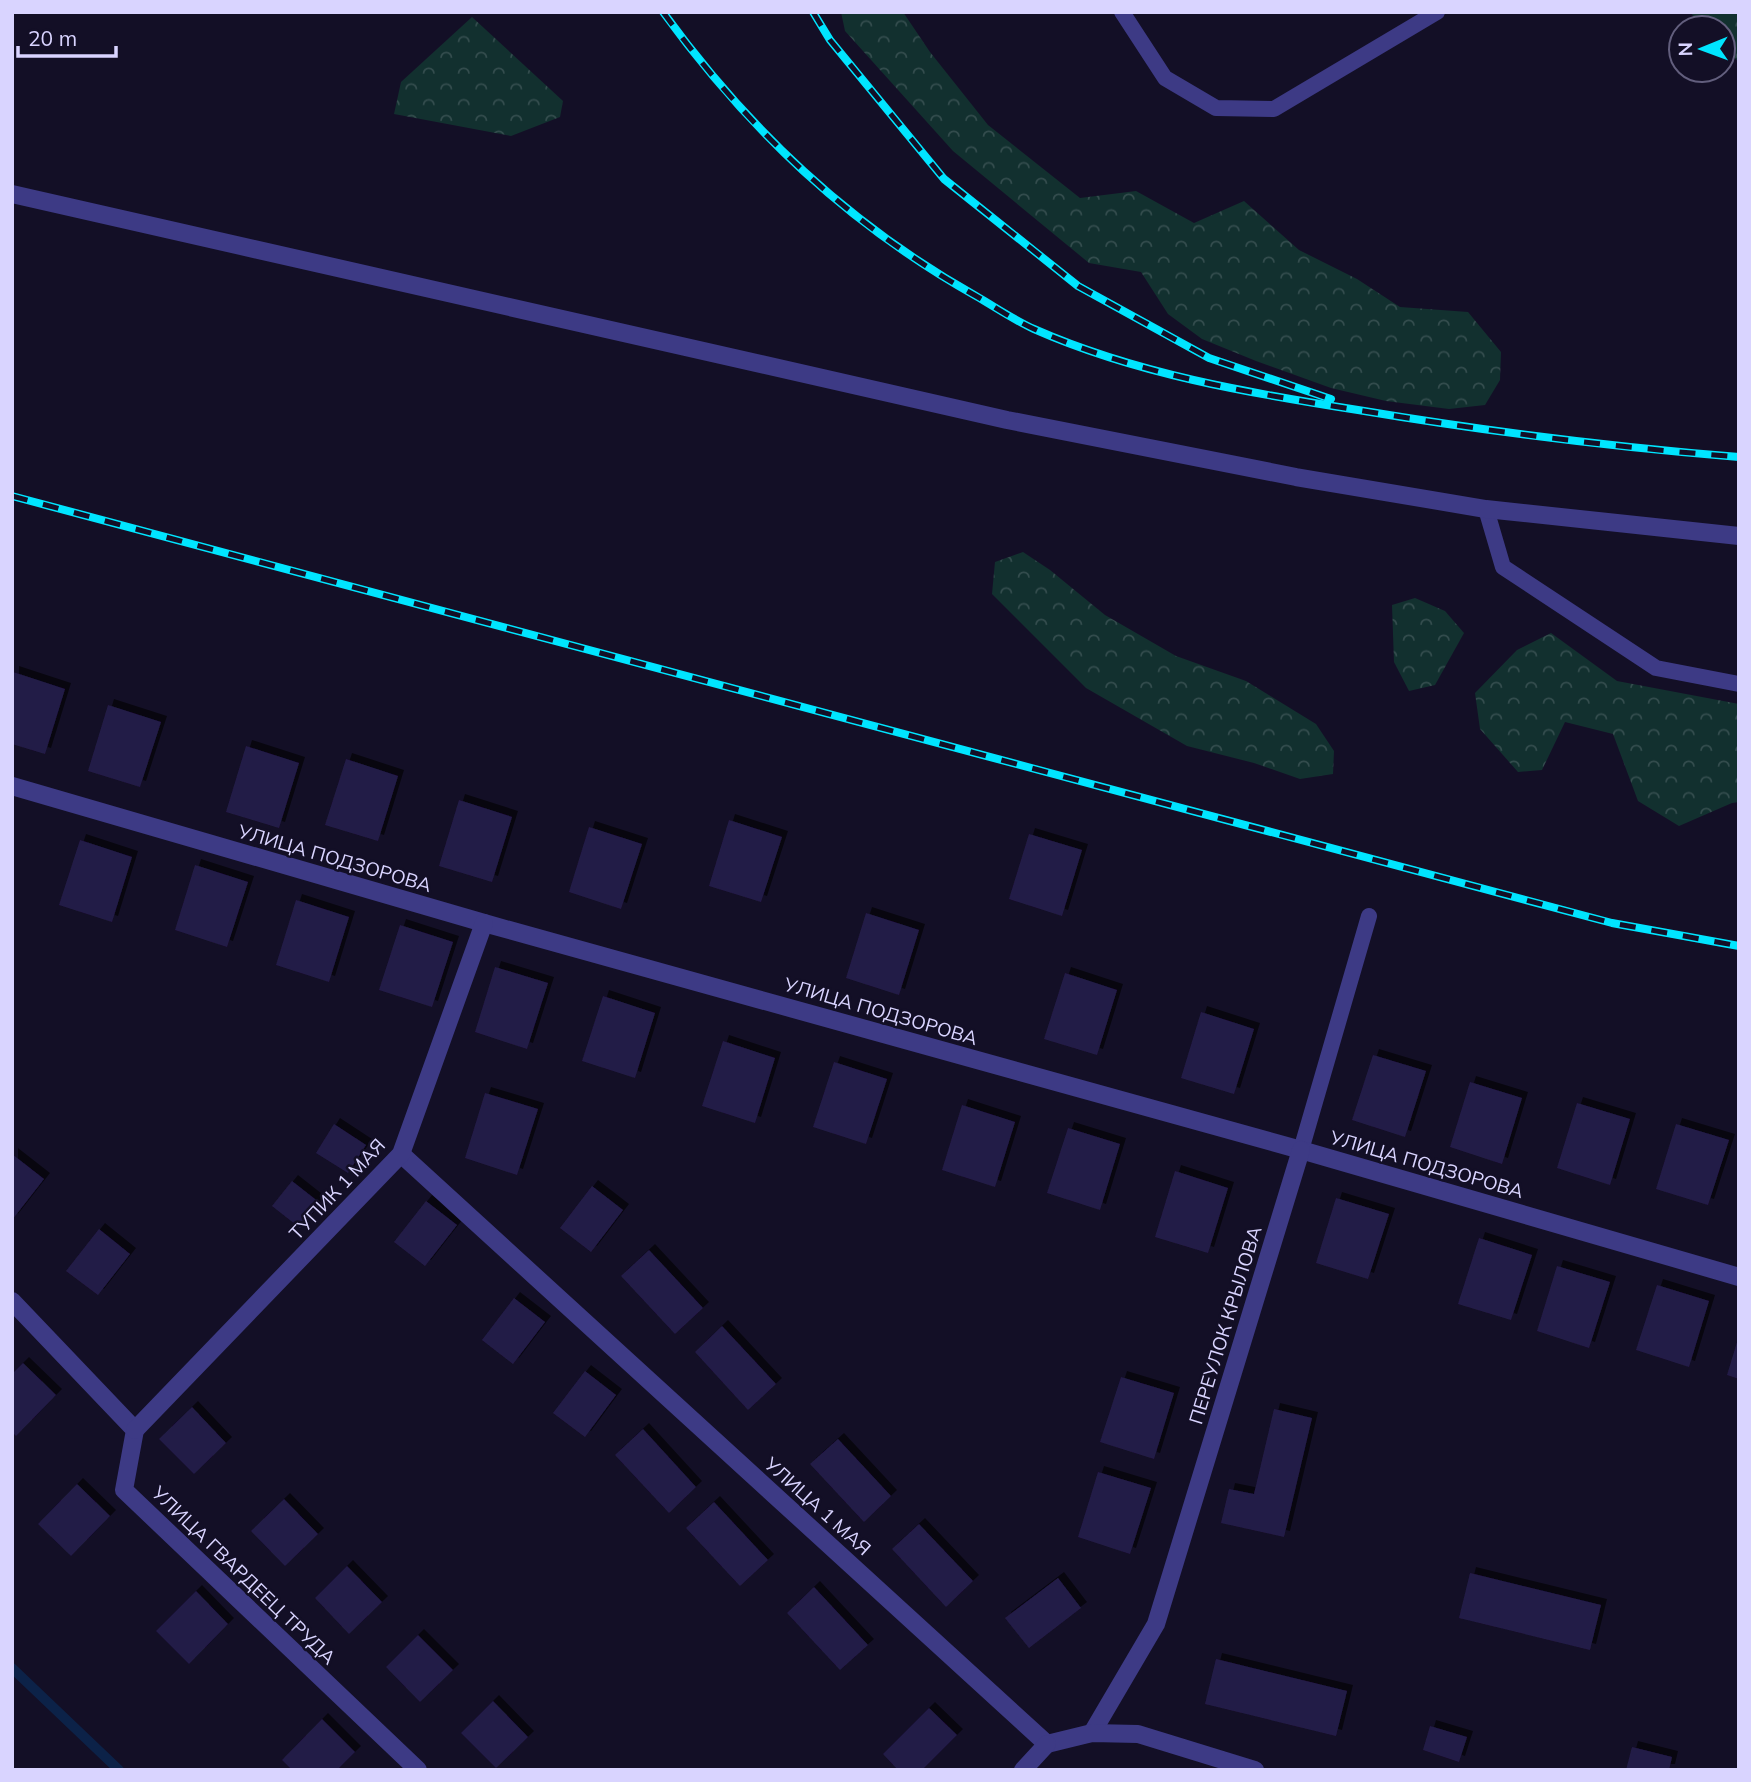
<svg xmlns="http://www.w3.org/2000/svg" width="1751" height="1782" viewBox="0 0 1751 1782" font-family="Mulish,sans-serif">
	<defs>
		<pattern id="forest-crowns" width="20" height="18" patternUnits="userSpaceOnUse" patternTransform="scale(1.75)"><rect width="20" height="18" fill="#12302f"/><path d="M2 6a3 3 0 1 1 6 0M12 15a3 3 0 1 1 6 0" fill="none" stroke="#344d4e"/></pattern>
		<filter id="shadow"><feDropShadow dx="6" dy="-6" stdDeviation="0" flood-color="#0009"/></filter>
	</defs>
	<rect width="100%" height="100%" fill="#130f26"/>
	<g fill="url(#forest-crowns)">
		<path d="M 841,12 L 903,12 L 930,52 L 988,125 L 1080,198 L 1136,191 L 1194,223 L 1244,201 L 1299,250 L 1357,279 L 1400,307 L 1468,312 L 1501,352 L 1500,380 L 1485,405 L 1449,409 L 1386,401 L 1331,388 L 1256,361 L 1202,339 L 1168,314 L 1141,272 L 1089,263 L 953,151 L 845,31 Z"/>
		<path d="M 1690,12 L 1739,12 L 1739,62 L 1723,48 L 1723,28 L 1703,28 Z"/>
		<path d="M 472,17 L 563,101 L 560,117 L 511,136 L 394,114 L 401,82 Z"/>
		<path d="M 1023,552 L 1050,570 L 1105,615 L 1176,656 L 1246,681 L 1316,724 L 1334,751 L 1333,774 L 1300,779 L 1254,763 L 1187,746 L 1086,688 L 992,594 L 995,562 Z"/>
		<path d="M 1415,598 L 1445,611 L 1464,633 L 1435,685 L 1409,691 L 1394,662 L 1392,605 Z"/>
		<path d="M 1551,633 L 1617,681 L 1739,704 L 1739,802 L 1732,803 L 1679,826 L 1638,801 L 1613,734 L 1565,722 L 1542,770 L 1518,772 L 1480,729 L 1475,693 L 1517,650 Z"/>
	</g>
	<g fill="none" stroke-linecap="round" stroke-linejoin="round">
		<path stroke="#0c2248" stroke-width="10" d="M 12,1668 L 119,1770"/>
	</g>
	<g fill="#241b47" filter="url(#shadow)">
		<path d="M 13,672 L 65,689 L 45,754 L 12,744 Z"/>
		<path d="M 108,705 L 161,722 L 140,787 L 88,771 Z"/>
		<path d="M 246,746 L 299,763 L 279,828 L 226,812 Z"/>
		<path d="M 346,759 L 398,776 L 378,841 L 325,825 Z"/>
		<path d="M 459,800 L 512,817 L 492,882 L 439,866 Z"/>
		<path d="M 729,820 L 782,837 L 761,902 L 709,886 Z"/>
		<path d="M 589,827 L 642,844 L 621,909 L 569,892 Z"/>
		<path d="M 1029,834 L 1082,850 L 1062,916 L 1009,899 Z"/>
		<path d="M 80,840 L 132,857 L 112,922 L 59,905 Z"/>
		<path d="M 195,865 L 248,882 L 227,947 L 175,930 Z"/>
		<path d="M 296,900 L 349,917 L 329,982 L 276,965 Z"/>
		<path d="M 866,913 L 919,930 L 899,995 L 846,978 Z"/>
		<path d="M 400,925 L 453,942 L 432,1007 L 379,990 Z"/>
		<path d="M 495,967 L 548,983 L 527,1049 L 475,1032 Z"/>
		<path d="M 1065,973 L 1117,990 L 1097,1055 L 1044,1039 Z"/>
		<path d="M 603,996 L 655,1013 L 635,1078 L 582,1061 Z"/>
		<path d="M 1201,1012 L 1254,1029 L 1234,1094 L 1181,1078 Z"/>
		<path d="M 723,1041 L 775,1058 L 755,1123 L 702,1106 Z"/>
		<path d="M 1373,1055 L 1426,1071 L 1405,1137 L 1352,1120 Z"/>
		<path d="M 834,1062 L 887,1079 L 866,1144 L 813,1127 Z"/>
		<path d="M 1470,1082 L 1522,1098 L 1502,1164 L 1450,1147 Z"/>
		<path d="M 485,1093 L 538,1109 L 517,1175 L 465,1158 Z"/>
		<path d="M 1577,1103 L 1630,1119 L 1610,1185 L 1557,1168 Z"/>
		<path d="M 962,1105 L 1015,1122 L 995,1187 L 942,1170 Z"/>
		<path d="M 334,1124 L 366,1145 L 348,1173 L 316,1153 Z"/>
		<path d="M 1676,1124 L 1729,1140 L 1708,1205 L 1656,1189 Z"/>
		<path d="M 1068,1128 L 1120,1144 L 1100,1210 L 1047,1193 Z"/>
		<path d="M 12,1154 L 44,1179 L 12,1220 Z"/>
		<path d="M 1175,1171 L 1228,1188 L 1208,1253 L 1155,1237 Z"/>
		<path d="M 292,1181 L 320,1203 L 300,1228 L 272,1206 Z"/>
		<path d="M 592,1186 L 623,1210 L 591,1252 L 560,1228 Z"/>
		<path d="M 1336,1198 L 1389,1214 L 1368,1279 L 1316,1263 Z"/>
		<path d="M 426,1201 L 457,1225 L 425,1266 L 394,1242 Z"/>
		<path d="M 99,1229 L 130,1254 L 98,1295 L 66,1271 Z"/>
		<path d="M 1479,1238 L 1532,1255 L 1511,1320 L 1458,1304 Z"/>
		<path d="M 649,1250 L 703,1308 L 675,1334 L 621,1276 Z"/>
		<path d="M 1557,1266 L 1610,1282 L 1589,1348 L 1537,1331 Z"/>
		<path d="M 1657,1285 L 1709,1301 L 1689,1367 L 1636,1350 Z"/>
		<path d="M 514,1298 L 545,1322 L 513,1364 L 482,1340 Z"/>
		<path d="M 722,1326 L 776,1384 L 748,1410 L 695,1352 Z"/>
		<path d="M 1738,1339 L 1739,1339 L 1739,1379 L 1727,1375 Z"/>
		<path d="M 23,1363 L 56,1395 L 16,1436 L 12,1432 L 12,1374 Z"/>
		<path d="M 585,1371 L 616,1395 L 585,1437 L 553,1413 Z"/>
		<path d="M 1121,1377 L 1174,1393 L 1154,1459 L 1100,1442 Z"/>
		<path d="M 192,1407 L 226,1443 L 194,1474 L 159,1439 Z"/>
		<path d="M 1274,1409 L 1312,1418 L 1284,1537 L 1221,1523 L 1229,1489 L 1254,1494 Z"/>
		<path d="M 643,1429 L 696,1487 L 669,1513 L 615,1455 Z"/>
		<path d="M 838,1439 L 891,1496 L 864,1522 L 810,1464 Z"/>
		<path d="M 1098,1472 L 1151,1488 L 1130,1554 L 1078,1537 Z"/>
		<path d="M 77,1484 L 110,1516 L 71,1556 L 38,1524 Z"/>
		<path d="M 284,1499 L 318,1534 L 285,1566 L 251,1531 Z"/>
		<path d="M 714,1502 L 768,1560 L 740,1586 L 686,1528 Z"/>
		<path d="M 919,1524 L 973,1581 L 946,1607 L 892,1549 Z"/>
		<path d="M 347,1566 L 382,1602 L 349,1634 L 315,1598 Z"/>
		<path d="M 1470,1573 L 1601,1605 L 1590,1650 L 1459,1618 Z"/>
		<path d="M 1058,1578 L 1081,1608 L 1029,1648 L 1005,1618 Z"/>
		<path d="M 814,1587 L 868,1645 L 840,1670 L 787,1613 Z"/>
		<path d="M 196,1591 L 228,1624 L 189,1664 L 156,1631 Z"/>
		<path d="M 418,1635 L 453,1670 L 420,1702 L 386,1667 Z"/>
		<path d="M 1216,1659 L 1347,1691 L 1336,1736 L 1205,1704 Z"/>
		<path d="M 493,1701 L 528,1737 L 496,1768 L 461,1733 Z"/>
		<path d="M 929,1708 L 957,1735 L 922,1770 L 898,1770 L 883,1754 Z"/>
		<path d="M 322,1719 L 355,1752 L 337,1770 L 292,1770 L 282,1760 Z"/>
		<path d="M 1430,1726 L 1467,1737 L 1459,1762 L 1423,1750 Z"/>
		<path d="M 1632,1747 L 1672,1757 L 1669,1770 L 1626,1770 Z"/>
	</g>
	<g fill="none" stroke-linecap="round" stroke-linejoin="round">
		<g stroke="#3d3a85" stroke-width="16">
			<path d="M 1122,12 L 1165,78 L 1216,108 L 1274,109 L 1437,12"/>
			<path d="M 1486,509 L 1503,567 L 1656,668 L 1739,684"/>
			<path d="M 1301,1150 L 1369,916"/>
		</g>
		<g stroke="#3d3a85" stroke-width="18">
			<path d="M 12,194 L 1007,420 L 1296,477 L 1486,509 L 1739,536"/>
			<path d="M 12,786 L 484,923 L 1301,1150 L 1739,1277"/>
			<path d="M 401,1154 L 1047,1744"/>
			<path d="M 12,1301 L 135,1430 L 124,1490 L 418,1770"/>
			<path d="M 135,1430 L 401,1154 L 484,923"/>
			<path d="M 1092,1733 L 1156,1624 L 1301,1150"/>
			<path d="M 1047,1744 L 1092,1733 L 1138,1734 L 1255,1770"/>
			<path d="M 1023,1770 L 1047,1744"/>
		</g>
		<g stroke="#00e5ff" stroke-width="8">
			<g id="rail">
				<path d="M 663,12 C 749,130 848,224 976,296 C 995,307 1014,320 1034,329 C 1136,374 1249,393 1358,410 C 1485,431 1611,447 1739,457"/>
				<path d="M 813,12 L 830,40 L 944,179 L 1078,286 L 1209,358 L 1331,399"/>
				<path d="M 12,496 L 1612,923 L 1739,946"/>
			</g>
		</g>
		<use href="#rail" stroke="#130f26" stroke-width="5" stroke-dasharray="16" stroke-linecap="butt"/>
	</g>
	<g text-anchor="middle" stroke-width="5" stroke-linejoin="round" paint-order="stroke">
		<g font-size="19" fill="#d9d4ff" stroke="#130f26">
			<text transform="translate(335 858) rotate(16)" y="7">УЛИЦА ПОДЗОРОВА</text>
			<text transform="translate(881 1011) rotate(16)" y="7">УЛИЦА ПОДЗОРОВА</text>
			<text transform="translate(1427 1164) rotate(16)" y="7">УЛИЦА ПОДЗОРОВА</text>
			<text transform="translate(337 1189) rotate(-47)" y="7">ТУПИК 1 МАЯ</text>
			<text transform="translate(1225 1325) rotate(-73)" y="7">ПЕРЕУЛОК КРЫЛОВА</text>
			<text transform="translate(818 1506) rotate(42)" y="7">УЛИЦА 1 МАЯ</text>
			<text transform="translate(244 1575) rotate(44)" y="7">УЛИЦА ГВАРДЕЕЦ ТРУДА</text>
		</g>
	</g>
	<rect width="1751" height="1782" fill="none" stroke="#d9d4ff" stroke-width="28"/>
	<g transform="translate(1702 49) rotate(269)"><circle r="33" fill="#130f26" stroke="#625e7d" stroke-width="2"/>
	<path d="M0-5L12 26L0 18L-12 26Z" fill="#00e5ff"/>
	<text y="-10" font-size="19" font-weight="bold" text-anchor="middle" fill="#d9d4ff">N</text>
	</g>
	<path d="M18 46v10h98v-10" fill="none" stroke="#d9d4ff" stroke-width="3.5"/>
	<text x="28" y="46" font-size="21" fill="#d9d4ff" stroke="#130f26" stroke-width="5" paint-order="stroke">20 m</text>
</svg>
